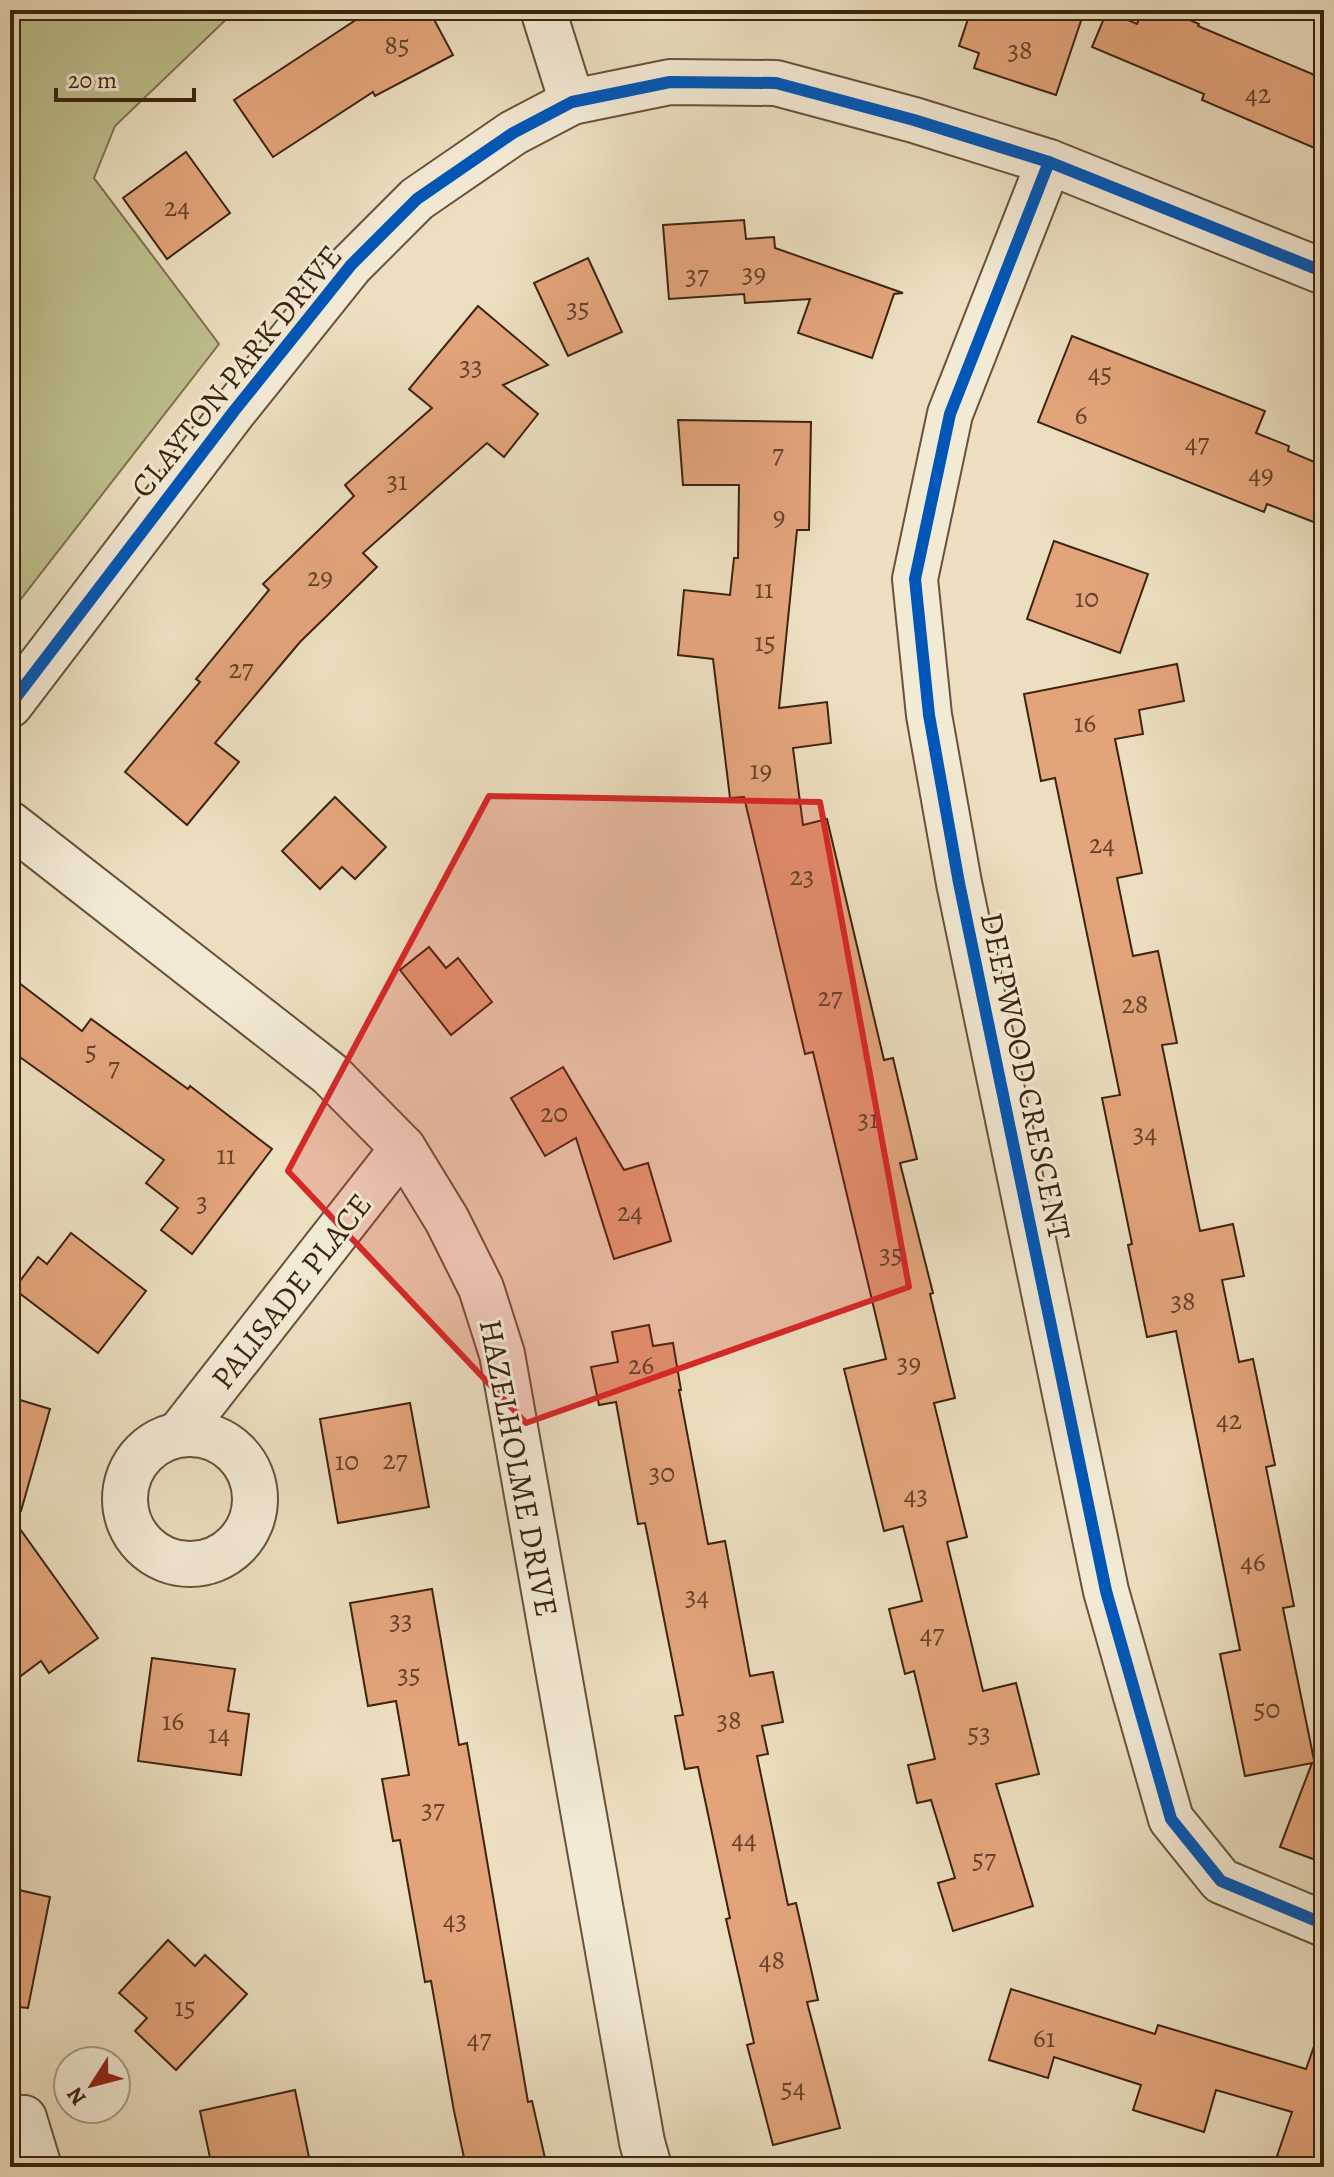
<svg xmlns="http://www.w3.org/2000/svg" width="1334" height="2177" viewBox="0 0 1334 2177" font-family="Alegreya,serif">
	<rect width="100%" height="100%" fill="#ecdebf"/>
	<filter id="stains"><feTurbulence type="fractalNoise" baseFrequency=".0025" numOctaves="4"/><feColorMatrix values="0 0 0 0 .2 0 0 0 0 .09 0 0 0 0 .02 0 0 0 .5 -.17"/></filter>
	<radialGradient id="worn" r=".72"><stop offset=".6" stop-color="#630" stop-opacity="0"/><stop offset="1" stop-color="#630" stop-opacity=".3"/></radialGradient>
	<path fill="#bec08e" stroke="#7e724e" stroke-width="2" d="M 10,10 L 236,10 L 115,126 L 94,178 L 219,344 L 10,613 Z"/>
	<g fill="#e3a47c" stroke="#3d240e" stroke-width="2">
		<path d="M 371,10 L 429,10 L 453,55 L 375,96 L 373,92 L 273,157 L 234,100 Z"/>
		<path d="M 971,10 L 1058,10 L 1082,18 L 1056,95 L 974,68 L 979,53 L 959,46 Z"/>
		<path d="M 1143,10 L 1167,10 L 1199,24 L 1198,26 L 1324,79 L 1324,152 L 1202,100 L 1204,94 L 1092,47 L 1107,11 L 1137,24 Z"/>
		<path d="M 186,152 L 230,213 L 167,259 L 123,198 Z"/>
		<path d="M 744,220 L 746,239 L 774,237 L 775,248 L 903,293 L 894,294 L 872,358 L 798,333 L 810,299 L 745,303 L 744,294 L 669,299 L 663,225 Z"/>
		<path d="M 588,258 L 622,332 L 568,356 L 534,283 Z"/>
		<path d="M 478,306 L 548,365 L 503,385 L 538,414 L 504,457 L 487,443 L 363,553 L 377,567 L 300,642 L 215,743 L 239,762 L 187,825 L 125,772 L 200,682 L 196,679 L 269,590 L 263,584 L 354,496 L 345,485 L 432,408 L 409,389 Z"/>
		<path d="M 1072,336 L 1265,411 L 1256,433 L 1289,446 L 1288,451 L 1324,466 L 1324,526 L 1267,504 L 1264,512 L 1038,422 Z"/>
		<path d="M 678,420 L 811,422 L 809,530 L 797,530 L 779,708 L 827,702 L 831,743 L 793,748 L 803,825 L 827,819 L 884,1060 L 893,1058 L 917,1159 L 900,1163 L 933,1293 L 930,1294 L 955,1398 L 934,1403 L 967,1537 L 947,1542 L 983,1691 L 1016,1683 L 1039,1774 L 996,1784 L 1033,1906 L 953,1931 L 938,1883 L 955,1878 L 931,1800 L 917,1803 L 908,1765 L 935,1759 L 914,1671 L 905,1674 L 889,1609 L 922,1601 L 903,1526 L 884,1531 L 844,1369 L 886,1359 L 813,1052 L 805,1054 L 744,797 L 730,798 L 713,659 L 678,655 L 684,590 L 730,595 L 734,558 L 738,558 L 739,485 L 683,485 Z"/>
		<path d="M 1054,541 L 1148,574 L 1120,653 L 1027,619 Z"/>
		<path d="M 1177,664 L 1184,701 L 1139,710 L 1143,734 L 1115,739 L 1142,873 L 1117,878 L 1133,956 L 1158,951 L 1177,1043 L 1162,1045 L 1200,1231 L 1233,1224 L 1244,1276 L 1222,1280 L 1239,1362 L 1253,1359 L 1275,1465 L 1266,1467 L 1294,1606 L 1283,1608 L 1314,1760 L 1321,1741 L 1324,1741 L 1324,1863 L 1280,1847 L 1312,1763 L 1245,1776 L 1220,1654 L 1240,1650 L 1176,1331 L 1147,1337 L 1128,1245 L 1132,1244 L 1102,1098 L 1120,1095 L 1055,778 L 1041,781 L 1024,694 Z"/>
		<path d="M 335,797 L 386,847 L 355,879 L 342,867 L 320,889 L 282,851 Z"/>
		<path d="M 429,947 L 446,968 L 458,958 L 492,1002 L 451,1035 L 400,970 Z"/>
		<path d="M 10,976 L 82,1031 L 91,1019 L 188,1089 L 190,1086 L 272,1149 L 192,1254 L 161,1230 L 178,1208 L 146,1183 L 164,1160 L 10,1050 Z"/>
		<path d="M 563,1067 L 624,1170 L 648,1163 L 671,1241 L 614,1259 L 576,1138 L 545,1156 L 511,1098 Z"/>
		<path d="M 71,1233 L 146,1291 L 98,1353 L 14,1289 L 38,1257 L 47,1264 Z"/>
		<path d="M 649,1325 L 653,1346 L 673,1343 L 681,1390 L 679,1390 L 708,1544 L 725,1541 L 750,1676 L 773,1672 L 783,1722 L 762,1726 L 768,1754 L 757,1756 L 788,1905 L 796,1903 L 818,2000 L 807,2002 L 840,2128 L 773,2145 L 747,2045 L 754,2043 L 726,1919 L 730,1918 L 698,1767 L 685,1769 L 675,1716 L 683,1715 L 645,1523 L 638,1524 L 616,1402 L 599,1405 L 591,1367 L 618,1362 L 612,1332 Z"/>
		<path d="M 10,1397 L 50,1409 L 21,1511 L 10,1510 Z"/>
		<path d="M 410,1403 L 429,1507 L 338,1523 L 320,1419 Z"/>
		<path d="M 10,1515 L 98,1638 L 49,1673 L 41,1661 L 10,1684 Z"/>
		<path d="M 432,1589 L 459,1745 L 467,1743 L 528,2102 L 532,2101 L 547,2167 L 466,2167 L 454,2111 L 431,1981 L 425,1982 L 400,1840 L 393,1841 L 382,1779 L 409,1775 L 396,1701 L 368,1706 L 350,1603 Z"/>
		<path d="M 152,1658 L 235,1669 L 228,1711 L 249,1714 L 241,1775 L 138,1761 Z"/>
		<path d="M 10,1888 L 50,1897 L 28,2008 L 10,2006 Z"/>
		<path d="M 168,1940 L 195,1966 L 205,1955 L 247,1994 L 176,2070 L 135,2031 L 147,2018 L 119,1993 Z"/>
		<path d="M 1011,1989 L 1155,2034 L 1158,2025 L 1306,2069 L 1318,2035 L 1324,2036 L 1324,2167 L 1310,2167 L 1277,2156 L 1292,2112 L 1216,2090 L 1204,2132 L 1133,2110 L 1141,2085 L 1054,2057 L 1048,2078 L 989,2060 Z"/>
		<path d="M 295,2090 L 311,2167 L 212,2167 L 200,2111 Z"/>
	</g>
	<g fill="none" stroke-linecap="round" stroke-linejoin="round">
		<g stroke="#69523a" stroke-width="48">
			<g id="minor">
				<path d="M 543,10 L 572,102"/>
				<path d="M 1049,162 L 950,414 L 915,579 L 929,715 L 959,883 L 1106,1591 L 1171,1819 L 1221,1881 L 1324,1924"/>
				<path d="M 10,705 L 234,411 L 351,265 L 417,199 L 513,133 L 572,102 L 670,82 L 776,83 L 914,120 L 1049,162 L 1324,272"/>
				<path d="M 10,824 L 330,1074 L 403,1148 L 447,1220 L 481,1288 L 502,1354 L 642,2142 L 649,2167"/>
				<path d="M 179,1434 L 403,1148"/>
				<circle cx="190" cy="1499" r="65"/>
				<path d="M 24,2118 L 39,2167"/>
			</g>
		</g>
		<use href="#minor" stroke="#f3ead5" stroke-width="44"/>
		<g stroke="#f3ead5" stroke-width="17">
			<g id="cycleway">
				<path d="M 1049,162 L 950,414 L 915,579 L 929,715 L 959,883 L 1106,1591 L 1171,1819 L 1221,1881 L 1324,1924"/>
				<path d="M 10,705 L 234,411 L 351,265 L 417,199 L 513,133 L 572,102 L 670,82 L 776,83 L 914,120 L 1049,162 L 1324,272"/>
			</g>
		</g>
		<use href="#cycleway" stroke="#0057b8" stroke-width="12"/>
	</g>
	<path fill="#d62828" fill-opacity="0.2" stroke="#d62828" stroke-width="6" stroke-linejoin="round" d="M 489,796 L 820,802 L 909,1287 L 526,1423 L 288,1171 Z"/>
	<g text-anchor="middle" stroke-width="6" stroke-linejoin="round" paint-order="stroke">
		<g font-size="28" fill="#66442a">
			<text x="397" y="54">85</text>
			<text x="1020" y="59">38</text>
			<text x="1258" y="103">42</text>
			<text x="177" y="216">24</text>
			<text x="754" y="282">39</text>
			<text x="697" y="284">37</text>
			<text x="578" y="317">35</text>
			<text x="471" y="375">33</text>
			<text x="1100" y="382">45</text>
			<text x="1081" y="424">6</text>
			<text x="1197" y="452">47</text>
			<text x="778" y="463">7</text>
			<text x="1261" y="483">49</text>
			<text x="397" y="490">31</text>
			<text x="779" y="525">9</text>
			<text x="320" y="586">29</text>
			<text x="764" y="598">11</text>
			<text x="1087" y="607">10</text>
			<text x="765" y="651">15</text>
			<text x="241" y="678">27</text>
			<text x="1085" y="732">16</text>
			<text x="761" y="779">19</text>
			<text x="1102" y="853">24</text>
			<text x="802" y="885">23</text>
			<text x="830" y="1006">27</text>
			<text x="1135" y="1013">28</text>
			<text x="91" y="1060">5</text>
			<text x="114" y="1076">7</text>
			<text x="554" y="1122">20</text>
			<text x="868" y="1128">31</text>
			<text x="1145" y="1142">34</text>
			<text x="226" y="1164">11</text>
			<text x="202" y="1211">3</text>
			<text x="630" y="1221">24</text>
			<text x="891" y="1263">35</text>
			<text x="1183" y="1310">38</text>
			<text x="909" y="1372">39</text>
			<text x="641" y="1374">26</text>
			<text x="1229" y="1429">42</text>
			<text x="395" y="1469">27</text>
			<text x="347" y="1470">10</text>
			<text x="662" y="1482">30</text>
			<text x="916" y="1504">43</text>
			<text x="1253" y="1571">46</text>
			<text x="697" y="1605">34</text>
			<text x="401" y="1629">33</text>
			<text x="932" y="1643">47</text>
			<text x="409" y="1683">35</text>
			<text x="1267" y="1718">50</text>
			<text x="729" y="1729">38</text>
			<text x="173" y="1730">16</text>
			<text x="979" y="1742">53</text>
			<text x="219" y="1743">14</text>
			<text x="433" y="1818">37</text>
			<text x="744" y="1848">44</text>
			<text x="984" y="1868">57</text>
			<text x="455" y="1929">43</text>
			<text x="772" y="1969">48</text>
			<text x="185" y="2016">15</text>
			<text x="1044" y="2047">61</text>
			<text x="479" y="2048">47</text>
			<text x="793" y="2097">54</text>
		</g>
		<g font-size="32" fill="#3d240e" stroke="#f3ead5">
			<text transform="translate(236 371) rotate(-51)" y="11">CLAYTON PARK DRIVE</text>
			<text transform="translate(1026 1076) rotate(78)" y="11">DEEPWOOD CRESCENT</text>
			<text transform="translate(291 1291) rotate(-52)" y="11">PALISADE PLACE</text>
			<text transform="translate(519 1468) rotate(79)" y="11">HAZELHOLME DRIVE</text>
		</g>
	</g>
	<rect width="1334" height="2177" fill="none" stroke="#ecdebf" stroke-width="40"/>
	<rect x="12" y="12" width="1310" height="2153" fill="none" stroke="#3d240e" stroke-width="4"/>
	<rect x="20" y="20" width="1294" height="2137" fill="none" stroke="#3d240e" stroke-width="2"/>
	<g transform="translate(92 2085) rotate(234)"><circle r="38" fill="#f3ead5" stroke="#aa9b85" stroke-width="2"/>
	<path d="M0-6L14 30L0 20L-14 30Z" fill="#8f2418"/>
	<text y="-12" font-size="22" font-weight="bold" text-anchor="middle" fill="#3d240e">N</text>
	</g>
	<path d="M56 88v12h138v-12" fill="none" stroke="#3d240e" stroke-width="4"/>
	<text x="68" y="88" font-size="24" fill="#3d240e" stroke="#f3ead5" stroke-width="6" paint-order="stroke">20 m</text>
	<rect width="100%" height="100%" filter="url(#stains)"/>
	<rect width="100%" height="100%" fill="url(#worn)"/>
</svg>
